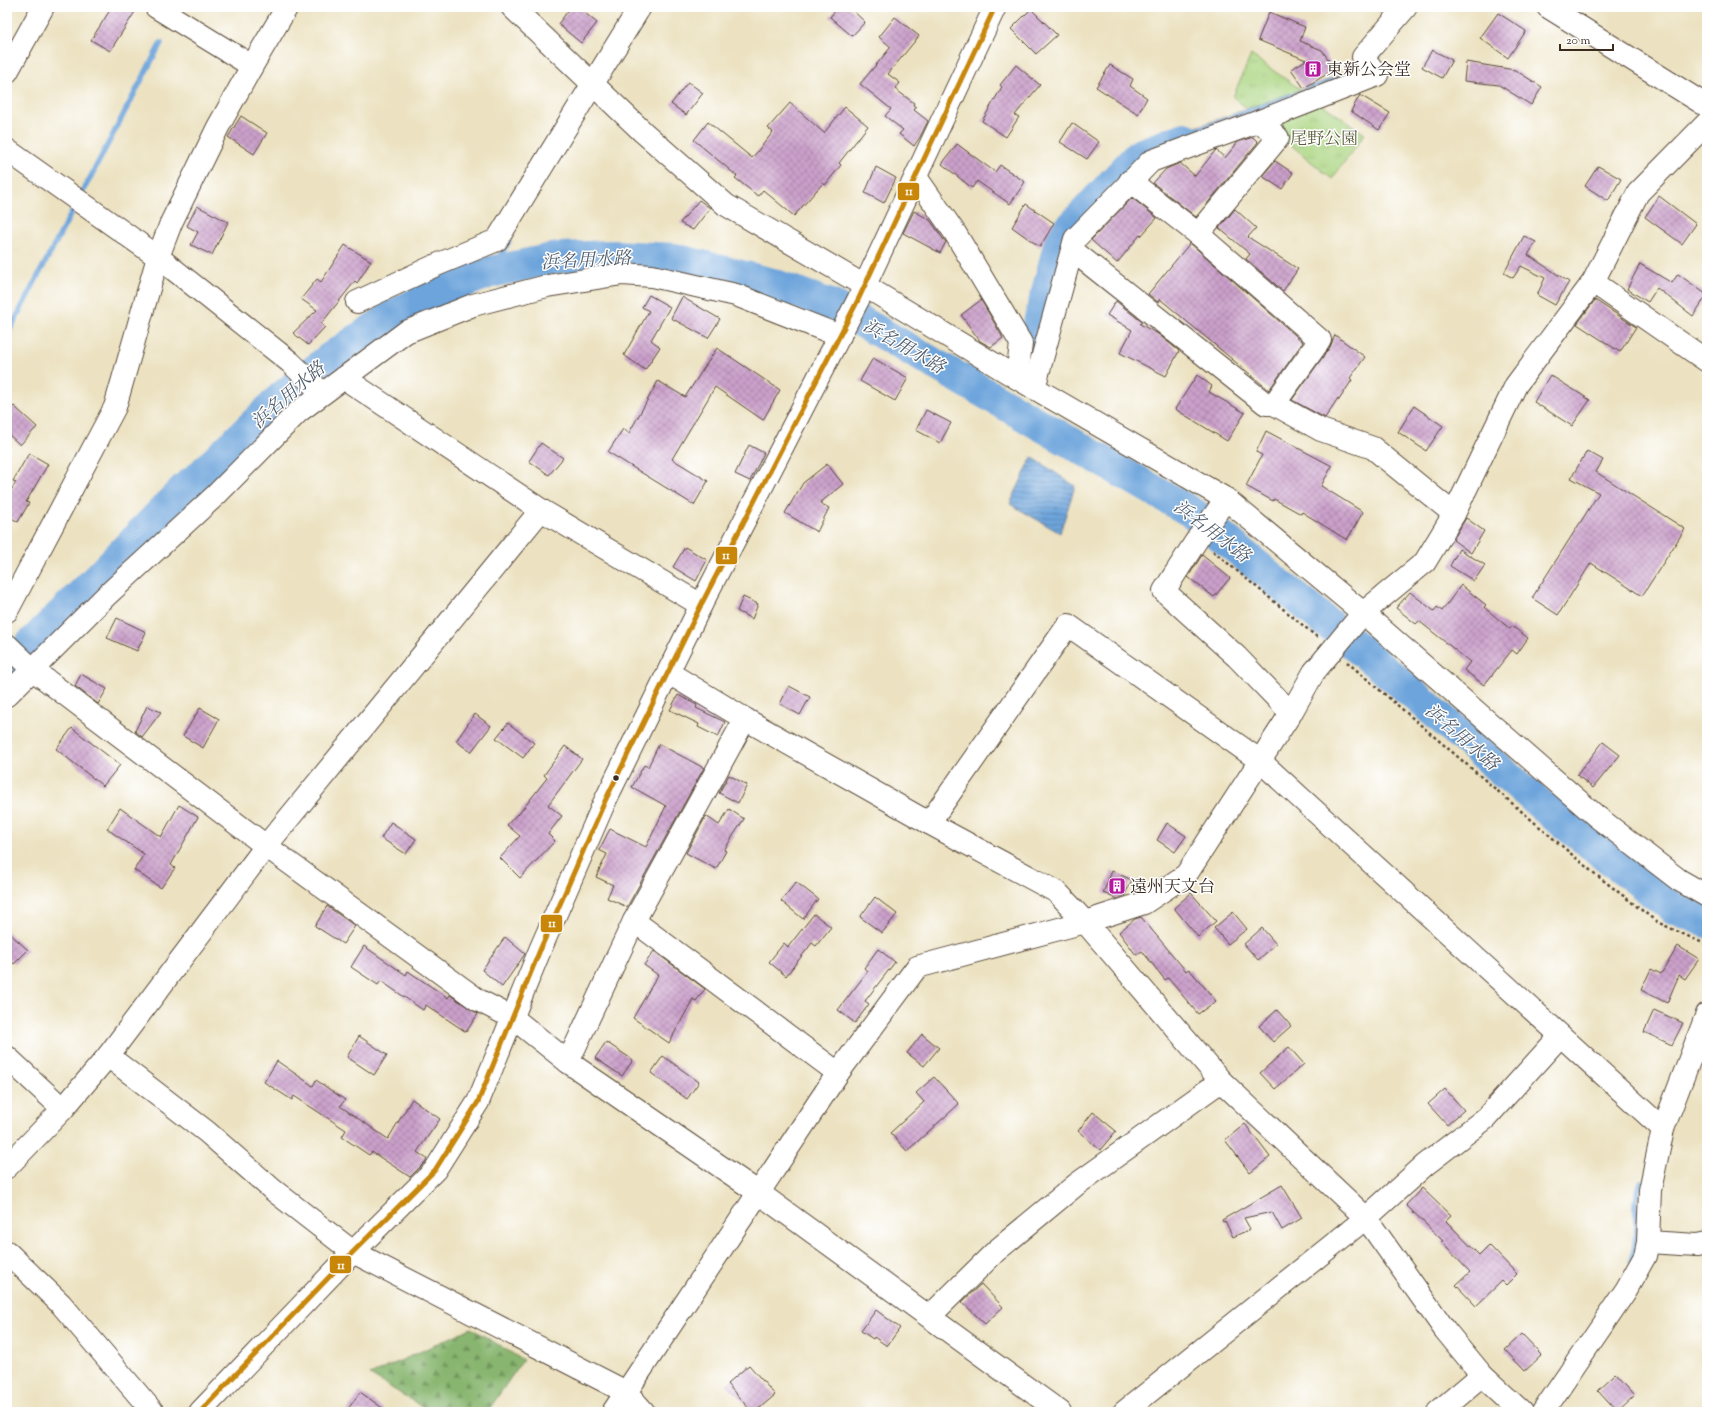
<svg xmlns="http://www.w3.org/2000/svg" width="1714" height="1419" viewBox="0 0 1714 1419" font-family="'Sorts Mill Goudy','Noto Serif JP',serif">
	<defs>
		<pattern id="forest-firs" width="22" height="20" patternUnits="userSpaceOnUse"><rect width="22" height="20" fill="#88b66f"/><path d="M5 1l3.5 6h-7zM16 11l3.5 6h-7z" fill="#70945b"/></pattern>
		<pattern id="park-tufts" width="24" height="20" patternUnits="userSpaceOnUse"><rect width="24" height="20" fill="#abd581"/><path d="M3 7l-1-3M5 7V3M7 7l1-3M15 17l-1-3M17 17v-4M19 17l1-3" fill="none" stroke="#94b76f"/></pattern>
		<pattern id="water-rules" width="6" height="5" patternUnits="userSpaceOnUse"><rect width="6" height="5" fill="#6da4db"/><path d="M0 2.5h6" fill="none" stroke="#5b86b1"/></pattern>
		<pattern id="building-cross-hatch" width="8" height="8" patternUnits="userSpaceOnUse"><rect width="8" height="8" fill="#cba0cb"/><path d="M0 0l8 8M0 8l8-8" fill="none" stroke="#a683a4"/></pattern>
	</defs>
	<rect width="100%" height="100%" fill="#fff"/>
	<filter id="ink" filterUnits="userSpaceOnUse"><feTurbulence type="fractalNoise" baseFrequency=".025" numOctaves="2"/><feDisplacementMap in="SourceGraphic" scale="8" xChannelSelector="R" yChannelSelector="G"/><feConvolveMatrix kernelMatrix="1 2 1 2 8 2 1 2 1" color-interpolation-filters="sRGB"/></filter>
	<filter id="wash" filterUnits="userSpaceOnUse"><feTurbulence type="fractalNoise" baseFrequency=".012" numOctaves="4" result="noise"/><feDisplacementMap in="SourceGraphic" scale="16" xChannelSelector="R" yChannelSelector="G"/><feGaussianBlur stdDeviation="0.9" result="paint"/><feColorMatrix in="noise" values="0 0 0 0 0 0 0 0 0 0 0 0 0 0 0 0 0 1.4 0 .05"/><feComposite in="paint" operator="in"/></filter>
	<g filter="url(#wash)">
		<rect width="100%" height="100%" fill="#ece2c1"/>
		<path fill="url(#forest-firs)" stroke="#627046" d="M 471,1328 L 523,1360 L 487,1412 L 431,1412 L 370,1375 Z"/>
		<path fill="url(#park-tufts)" stroke="#738050" d="M 1251,55 L 1365,134 L 1332,179 L 1233,97 Z"/>
		<g fill="url(#water-rules)" stroke="#54677c">
			<path d="M 1416,7 L 1422,7 L 1375,62 L 1362,81 L 1152,157 L 1146,145 L 1350,72 L 1370,60 Z"/>
			<path d="M 1032,457 L 1075,486 L 1060,533 L 1010,504 Z"/>
		</g>
		<g fill="none" stroke-linecap="round" stroke-linejoin="round">
			<g stroke="#6da4db" stroke-width="5.5">
				<path d="M 80,197 L 161,43"/>
				<path d="M 490,272 L 509,241"/>
				<path d="M 7,335 L 76,204"/>
				<path d="M 1700,1011 L 1707,994"/>
				<path d="M 1631,1260 C 1638,1242 1635,1223 1636,1204 C 1636,1197 1639,1189 1641,1182"/>
			</g>
			<g stroke="#6da4db" stroke-width="32">
				<path d="M 1026,373 L 1061,238 L 1139,155 L 1185,138"/>
				<path d="M 7,668 L 93,583 L 185,488 L 198,478 L 282,397 L 329,359 L 394,315 L 443,290 L 490,272 L 558,258 L 615,256 L 674,259 L 773,284 L 836,307 L 1193,513 L 1403,685 L 1547,810 L 1672,907 L 1707,922"/>
			</g>
		</g>
		<g id="blocks">
			<g fill="url(#building-cross-hatch)">
				<path d="M 112,7 L 138,7 L 110,51 L 91,40 Z"/>
				<path d="M 571,7 L 578,7 L 597,23 L 581,43 L 558,24 Z"/>
				<path d="M 838,7 L 849,7 L 865,22 L 852,36 L 830,17 Z"/>
				<path d="M 1031,9 L 1057,35 L 1036,54 L 1011,29 Z"/>
				<path d="M 1269,12 L 1305,27 L 1300,41 L 1322,50 L 1337,73 L 1332,71 L 1304,88 L 1291,69 L 1306,60 L 1258,40 Z"/>
				<path d="M 1498,13 L 1526,31 L 1508,58 L 1480,38 Z"/>
				<path d="M 895,17 L 919,36 L 888,74 L 900,83 L 895,89 L 914,103 L 913,105 L 916,107 L 914,110 L 928,121 L 920,137 L 914,146 L 899,134 L 903,130 L 885,116 L 891,109 L 860,84 L 891,47 L 879,37 Z"/>
				<path d="M 1432,50 L 1452,60 L 1442,78 L 1422,67 Z"/>
				<path d="M 1466,62 L 1515,70 L 1542,87 L 1531,105 L 1499,85 L 1464,81 Z"/>
				<path d="M 1016,65 L 1040,85 L 1015,115 L 1019,117 L 1006,137 L 982,121 L 1002,87 L 1000,85 Z"/>
				<path d="M 1110,65 L 1133,79 L 1130,86 L 1147,98 L 1138,114 L 1096,87 Z"/>
				<path d="M 688,82 L 703,93 L 686,115 L 671,104 Z"/>
				<path d="M 1360,95 L 1390,113 L 1379,130 L 1351,111 Z"/>
				<path d="M 790,103 L 824,133 L 845,107 L 868,126 L 839,163 L 841,165 L 825,185 L 823,183 L 794,216 L 763,190 L 758,196 L 735,178 L 737,176 L 694,140 L 708,122 L 752,158 L 773,132 L 768,128 Z"/>
				<path d="M 241,116 L 267,133 L 254,154 L 228,137 Z"/>
				<path d="M 1072,123 L 1099,142 L 1087,159 L 1060,142 Z"/>
				<path d="M 1253,137 L 1258,142 L 1196,217 L 1153,183 L 1166,169 L 1180,163 L 1195,176 L 1215,151 L 1216,150 L 1225,158 L 1238,142 Z"/>
				<path d="M 957,144 L 995,172 L 1000,165 L 1025,182 L 1010,204 L 977,181 L 972,188 L 942,164 Z"/>
				<path d="M 1275,161 L 1293,173 L 1282,189 L 1262,176 Z"/>
				<path d="M 1598,166 L 1621,179 L 1608,201 L 1585,186 Z"/>
				<path d="M 876,167 L 896,178 L 884,203 L 865,193 Z"/>
				<path d="M 1659,196 L 1696,224 L 1682,244 L 1645,217 Z"/>
				<path d="M 1132,198 L 1157,218 L 1141,236 L 1140,235 L 1117,263 L 1091,240 Z"/>
				<path d="M 699,200 L 710,208 L 693,230 L 680,223 Z"/>
				<path d="M 1026,204 L 1054,223 L 1040,247 L 1012,227 Z"/>
				<path d="M 197,206 L 228,222 L 212,255 L 191,245 L 198,232 L 187,226 Z"/>
				<path d="M 1235,209 L 1256,228 L 1248,237 L 1298,269 L 1283,291 L 1246,259 L 1250,254 L 1219,228 Z"/>
				<path d="M 914,211 L 930,220 L 944,240 L 946,242 L 940,253 L 903,233 Z"/>
				<path d="M 1524,236 L 1536,242 L 1528,255 L 1569,282 L 1555,305 L 1537,295 L 1545,278 L 1521,266 L 1513,278 L 1504,273 Z"/>
				<path d="M 1190,243 L 1303,342 L 1269,390 L 1160,299 L 1158,302 L 1148,294 Z"/>
				<path d="M 345,245 L 371,261 L 357,283 L 355,281 L 321,324 L 325,327 L 308,345 L 293,333 L 317,310 L 301,299 L 317,279 L 321,282 Z"/>
				<path d="M 1640,264 L 1672,283 L 1678,274 L 1707,295 L 1693,316 L 1657,288 L 1648,302 L 1627,289 Z"/>
				<path d="M 649,295 L 670,307 L 651,340 L 660,347 L 645,370 L 624,355 L 649,311 L 642,307 Z"/>
				<path d="M 682,297 L 720,319 L 708,338 L 671,318 Z"/>
				<path d="M 981,300 L 1003,338 L 991,347 L 980,341 L 961,315 Z"/>
				<path d="M 1595,300 L 1636,327 L 1620,352 L 1577,324 Z"/>
				<path d="M 1116,301 L 1142,322 L 1140,324 L 1158,334 L 1179,351 L 1166,376 L 1120,353 L 1132,330 L 1107,315 Z"/>
				<path d="M 1335,335 L 1365,357 L 1350,378 L 1352,380 L 1339,400 L 1338,398 L 1325,418 L 1292,400 L 1330,347 Z"/>
				<path d="M 717,348 L 780,390 L 763,420 L 715,387 L 672,459 L 708,481 L 694,505 L 608,452 L 623,429 L 629,433 L 658,381 L 685,397 Z"/>
				<path d="M 873,358 L 908,378 L 895,401 L 860,381 Z"/>
				<path d="M 1197,375 L 1212,386 L 1209,392 L 1245,413 L 1227,441 L 1175,409 Z"/>
				<path d="M 1550,375 L 1590,400 L 1572,426 L 1534,402 Z"/>
				<path d="M 14,406 L 37,427 L 20,445 L 7,433 L 7,413 Z"/>
				<path d="M 1414,406 L 1443,426 L 1426,451 L 1398,432 Z"/>
				<path d="M 926,410 L 951,423 L 940,443 L 916,430 Z"/>
				<path d="M 1266,431 L 1332,466 L 1321,486 L 1363,512 L 1347,540 L 1302,512 L 1301,514 L 1274,499 L 1273,501 L 1246,486 L 1262,455 L 1256,452 Z"/>
				<path d="M 541,443 L 563,458 L 549,475 L 529,461 Z"/>
				<path d="M 749,445 L 764,453 L 750,481 L 735,474 Z"/>
				<path d="M 1587,451 L 1603,460 L 1596,472 L 1685,529 L 1642,596 L 1591,563 L 1558,615 L 1532,598 L 1599,493 L 1571,478 Z"/>
				<path d="M 29,453 L 48,464 L 26,502 L 29,503 L 18,522 L 7,515 L 7,497 L 16,482 L 13,481 Z"/>
				<path d="M 827,464 L 843,484 L 820,503 L 829,508 L 817,532 L 785,513 L 803,483 Z"/>
				<path d="M 1466,518 L 1484,531 L 1471,553 L 1453,540 Z"/>
				<path d="M 685,547 L 707,560 L 696,581 L 673,567 Z"/>
				<path d="M 1459,549 L 1485,565 L 1474,581 L 1450,566 Z"/>
				<path d="M 1202,555 L 1230,578 L 1214,597 L 1188,577 Z"/>
				<path d="M 1461,585 L 1486,605 L 1484,607 L 1510,629 L 1512,626 L 1528,638 L 1517,654 L 1512,650 L 1484,685 L 1464,670 L 1470,662 L 1419,621 L 1416,624 L 1396,608 L 1410,592 L 1434,611 L 1437,607 L 1442,611 Z"/>
				<path d="M 743,597 L 758,604 L 752,619 L 737,611 Z"/>
				<path d="M 117,618 L 146,632 L 137,651 L 107,638 Z"/>
				<path d="M 81,674 L 107,689 L 98,704 L 75,686 Z"/>
				<path d="M 789,686 L 810,697 L 800,715 L 780,704 Z"/>
				<path d="M 678,695 L 697,705 L 696,708 L 725,722 L 718,737 L 698,727 L 699,724 L 670,710 Z"/>
				<path d="M 147,706 L 161,712 L 142,737 L 135,731 Z"/>
				<path d="M 200,708 L 219,719 L 203,748 L 183,736 Z"/>
				<path d="M 475,714 L 491,726 L 471,752 L 456,741 Z"/>
				<path d="M 508,723 L 534,743 L 523,758 L 496,738 Z"/>
				<path d="M 72,728 L 120,765 L 103,786 L 56,749 Z"/>
				<path d="M 1603,742 L 1620,755 L 1593,788 L 1577,775 Z"/>
				<path d="M 659,744 L 704,768 L 627,907 L 607,898 L 613,885 L 596,877 L 607,854 L 599,850 L 610,829 L 646,847 L 666,806 L 632,787 L 644,765 L 648,767 Z"/>
				<path d="M 565,746 L 582,759 L 548,805 L 562,816 L 548,834 L 555,841 L 520,878 L 500,858 L 520,836 L 507,825 L 517,814 L 518,815 L 547,778 L 544,775 Z"/>
				<path d="M 729,775 L 747,785 L 738,803 L 719,793 Z"/>
				<path d="M 179,805 L 198,817 L 171,865 L 175,868 L 161,888 L 134,870 L 144,854 L 107,829 L 120,808 L 161,837 Z"/>
				<path d="M 729,809 L 744,819 L 724,850 L 726,851 L 716,869 L 686,853 L 706,816 L 719,825 Z"/>
				<path d="M 391,822 L 416,839 L 406,854 L 381,838 Z"/>
				<path d="M 1167,823 L 1186,836 L 1175,852 L 1157,840 Z"/>
				<path d="M 1112,871 L 1132,880 L 1124,896 L 1117,899 L 1103,893 Z"/>
				<path d="M 796,882 L 818,899 L 803,919 L 781,901 Z"/>
				<path d="M 1191,893 L 1216,921 L 1198,937 L 1174,908 Z"/>
				<path d="M 875,897 L 897,914 L 882,933 L 860,917 Z"/>
				<path d="M 327,906 L 355,926 L 343,944 L 315,926 Z"/>
				<path d="M 1233,912 L 1247,929 L 1228,944 L 1214,928 Z"/>
				<path d="M 814,914 L 831,927 L 816,946 L 812,943 L 786,976 L 769,962 L 784,943 L 788,947 Z"/>
				<path d="M 1141,917 L 1186,971 L 1189,969 L 1216,1001 L 1198,1014 L 1168,978 L 1165,980 L 1142,951 L 1136,955 L 1119,932 L 1135,919 Z"/>
				<path d="M 1262,928 L 1276,944 L 1258,960 L 1244,944 Z"/>
				<path d="M 7,931 L 28,950 L 14,964 L 7,957 Z"/>
				<path d="M 505,937 L 525,954 L 502,987 L 482,970 Z"/>
				<path d="M 364,946 L 406,975 L 408,971 L 448,998 L 450,995 L 478,1014 L 466,1032 L 426,1005 L 423,1010 L 381,981 L 378,985 L 351,967 Z"/>
				<path d="M 1678,946 L 1699,959 L 1685,979 L 1679,975 L 1667,1003 L 1641,990 L 1651,969 L 1661,974 Z"/>
				<path d="M 878,949 L 895,962 L 865,1001 L 869,1004 L 855,1023 L 838,1010 L 868,971 L 864,968 Z"/>
				<path d="M 654,951 L 705,989 L 696,1001 L 693,999 L 669,1043 L 633,1018 L 658,975 L 644,965 Z"/>
				<path d="M 1277,1010 L 1291,1026 L 1273,1042 L 1259,1026 Z"/>
				<path d="M 1654,1010 L 1683,1023 L 1672,1045 L 1644,1032 Z"/>
				<path d="M 922,1034 L 939,1048 L 924,1066 L 907,1053 Z"/>
				<path d="M 359,1036 L 387,1055 L 374,1075 L 347,1057 Z"/>
				<path d="M 606,1042 L 633,1060 L 622,1076 L 595,1058 Z"/>
				<path d="M 1289,1047 L 1304,1064 L 1275,1089 L 1260,1073 Z"/>
				<path d="M 663,1056 L 699,1082 L 687,1099 L 651,1073 Z"/>
				<path d="M 277,1061 L 313,1086 L 316,1080 L 345,1100 L 340,1106 L 388,1139 L 412,1099 L 440,1119 L 417,1152 L 427,1159 L 425,1162 L 410,1177 L 372,1152 L 369,1155 L 342,1137 L 346,1130 L 294,1096 L 292,1100 L 264,1082 Z"/>
				<path d="M 934,1077 L 959,1104 L 907,1151 L 890,1133 L 924,1102 L 916,1093 Z"/>
				<path d="M 1445,1089 L 1464,1110 L 1447,1125 L 1428,1104 Z"/>
				<path d="M 1093,1112 L 1116,1131 L 1100,1150 L 1078,1131 Z"/>
				<path d="M 1245,1124 L 1270,1157 L 1250,1173 L 1225,1140 Z"/>
				<path d="M 1282,1185 L 1302,1218 L 1282,1230 L 1272,1212 L 1244,1218 L 1250,1229 L 1233,1237 L 1225,1221 L 1223,1222 L 1222,1220 Z"/>
				<path d="M 1422,1188 L 1451,1216 L 1446,1221 L 1479,1255 L 1489,1245 L 1517,1274 L 1506,1285 L 1502,1281 L 1476,1306 L 1456,1285 L 1470,1272 L 1441,1242 L 1443,1241 L 1406,1205 Z"/>
				<path d="M 981,1284 L 1003,1307 L 985,1324 L 962,1302 Z"/>
				<path d="M 876,1310 L 900,1328 L 887,1346 L 874,1337 L 873,1339 L 861,1331 Z"/>
				<path d="M 1522,1334 L 1542,1355 L 1525,1371 L 1505,1350 Z"/>
				<path d="M 749,1365 L 775,1395 L 755,1412 L 752,1412 L 727,1384 Z"/>
				<path d="M 1615,1375 L 1634,1396 L 1617,1412 L 1598,1391 Z"/>
				<path d="M 360,1392 L 388,1412 L 346,1412 Z"/>
			</g>
		</g>
	</g>
	<g filter="url(#ink)">
		<use href="#blocks" fill-opacity="0" stroke="#564636" stroke-width="1"/>
		<g fill="none" stroke-linecap="round" stroke-linejoin="round">
			<g stroke="#564636" stroke-width="24">
				<g id="minor">
					<path d="M 156,7 L 252,66"/>
					<path d="M 512,7 L 643,132 L 726,205 L 865,286 L 1017,378 L 1226,499 L 1363,613 L 1596,816 L 1679,880 L 1707,896"/>
					<path d="M 1548,7 L 1707,106"/>
					<path d="M 7,72 L 43,7"/>
					<path d="M 7,150 L 158,257 L 290,362 L 322,393"/>
					<path d="M 916,177 L 955,233 L 1021,343 L 1017,378"/>
					<path d="M 1198,234 L 1278,138 L 1260,121"/>
					<path d="M 1072,250 L 1266,404 L 1274,404 L 1320,340 L 1198,234 L 1130,181"/>
					<path d="M 1593,282 L 1707,361"/>
					<path d="M 357,302 L 434,266 L 497,240 L 640,7"/>
					<path d="M 344,378 L 541,510 L 701,605"/>
					<path d="M 1034,388 L 1075,239 L 1151,161 L 1260,121 L 1377,75 L 1363,57 L 1406,7"/>
					<path d="M 1274,404 L 1321,430 L 1373,448 L 1454,514"/>
					<path d="M 1226,499 L 1198,538 L 1164,591 L 1237,657 L 1291,713"/>
					<path d="M 7,611 L 115,407 L 158,257 L 171,223 L 218,127 L 252,66 L 287,7"/>
					<path d="M 7,645 L 33,670 L 266,846 L 478,1000 L 513,1018 L 568,1062 L 759,1193 L 1060,1412"/>
					<path d="M 669,673 L 745,719 L 929,823 L 1057,892 L 1085,922 L 1221,1081 L 1366,1218 L 1445,1330 L 1482,1375 L 1522,1412"/>
					<path d="M 7,695 L 106,596 L 216,495 L 298,412 L 406,332 L 473,305 L 547,286 L 622,274 L 652,276 L 736,295 L 840,336"/>
					<path d="M 929,823 L 1068,625 L 1259,760 L 1663,1129"/>
					<path d="M 634,921 L 838,1073"/>
					<path d="M 108,1056 L 207,1132 L 273,1190 L 353,1252 L 626,1392 L 644,1412"/>
					<path d="M 7,1057 L 63,1109"/>
					<path d="M 568,1062 L 634,921 L 745,719"/>
					<path d="M 7,1167 L 63,1109 L 108,1056 L 266,846 L 541,510"/>
					<path d="M 1648,1242 L 1697,1245 L 1707,1243"/>
					<path d="M 7,1252 L 61,1304 L 153,1412"/>
					<path d="M 930,1316 L 996,1251 L 1077,1184 L 1221,1081"/>
					<path d="M 200,1412 L 353,1252 L 435,1170 L 478,1102 L 540,950 L 605,801 L 701,605 L 858,300 L 995,7"/>
					<path d="M 613,1412 L 838,1073 L 917,967 L 1085,922 L 1144,903 L 1186,875 L 1291,713 L 1314,672 L 1363,613 L 1425,562 L 1454,514 L 1516,385 L 1593,282 L 1638,193 L 1707,123"/>
					<path d="M 1124,1412 L 1366,1218 L 1425,1165 L 1486,1118 L 1560,1036"/>
					<path d="M 1438,1412 L 1482,1375"/>
					<path d="M 1543,1412 L 1626,1290 L 1645,1256 L 1648,1242 L 1650,1190 L 1663,1129 L 1707,1014"/>
				</g>
			</g>
			<g stroke="#564636" stroke-width="2.5" stroke-dasharray="3 3" stroke-linecap="butt">
				<path d="M 1213,551 L 1317,637"/>
				<path d="M 1347,662 L 1590,870 L 1657,922 L 1707,945"/>
			</g>
			<use href="#minor" stroke="#fff" stroke-width="22"/>
			<g stroke="#fff" stroke-width="8">
				<path id="bus-1" d="M 200,1412 L 353,1252 L 435,1170 L 478,1102 L 540,950 L 605,801 L 701,605 L 858,300 L 995,7"/>
			</g>
			<use href="#bus-1" stroke="#c88708" stroke-width="5"/>
		</g>
	</g>
	<defs>
		<g id="building-square" transform="scale(0.9)"><rect x="-9" y="-9" width="18" height="18" rx="4" fill="#b5179e" stroke="#fff"/><path d="M-4-6H4V6H1V3H-1V6H-4ZM-2.5-4.3h1.7v1.8h-1.7ZM.8-4.3h1.7v1.8H.8ZM-2.5-1h1.7V.8h-1.7ZM.8-1h1.7V.8H.8Z" fill="#fff"/></g>
	</defs>
	<g fill-rule="evenodd">
		<use href="#building-square" x="1313" y="69"/>
		<use href="#building-square" x="1117" y="886"/>
	</g>
	<circle fill="#3b2a1e" stroke="#fff" stroke-width="1.5" cx="616" cy="778" r="3.5"/>
	<g text-anchor="middle" stroke-width="3" stroke-linejoin="round" paint-order="stroke">
		<g font-size="17" fill="#3b2a1e" stroke="#fff" text-anchor="start">
			<text x="1326" y="75">東新公会堂</text>
			<text x="1130" y="892">遠州天文台</text>
		</g>
		<g font-size="17" fill="#5d5d3c" stroke="#fff">
			<text x="1324" y="144">尾野公園</text>
		</g>
		<g font-size="18" font-style="italic" fill="#4f5b6a" stroke="#fff">
			<text transform="translate(586 260) rotate(-3)" y="6">浜名用水路</text>
			<text transform="translate(904 346) rotate(30)" y="6">浜名用水路</text>
			<text transform="translate(288 395) rotate(-41)" y="6">浜名用水路</text>
			<text transform="translate(1212 531) rotate(37)" y="6">浜名用水路</text>
			<text transform="translate(1462 737) rotate(41)" y="6">浜名用水路</text>
		</g>
	</g>
	<g stroke="#fff" stroke-width="1.5">
		<rect x="897" y="182" width="23" height="19" rx="4" fill="#c88708"/>
		<rect x="715" y="546" width="23" height="19" rx="4" fill="#c88708"/>
		<rect x="540" y="914" width="23" height="19" rx="4" fill="#c88708"/>
		<rect x="329" y="1255" width="23" height="19" rx="4" fill="#c88708"/>
	</g>
	<g font-size="11" text-anchor="middle" font-weight="bold" fill="#fff">
		<text x="909" y="195">11</text>
		<text x="726" y="559">11</text>
		<text x="552" y="927">11</text>
		<text x="341" y="1269">11</text>
	</g>
	<rect width="1714" height="1419" fill="none" stroke="#fff" stroke-width="24"/>
	<path d="M1560 44v6h53v-6" fill="none" stroke="#3b2a1e" stroke-width="2"/>
	<text x="1566" y="44" font-size="12" fill="#3b2a1e" stroke="#ffffff" stroke-width="3" paint-order="stroke">20 m</text>
</svg>
